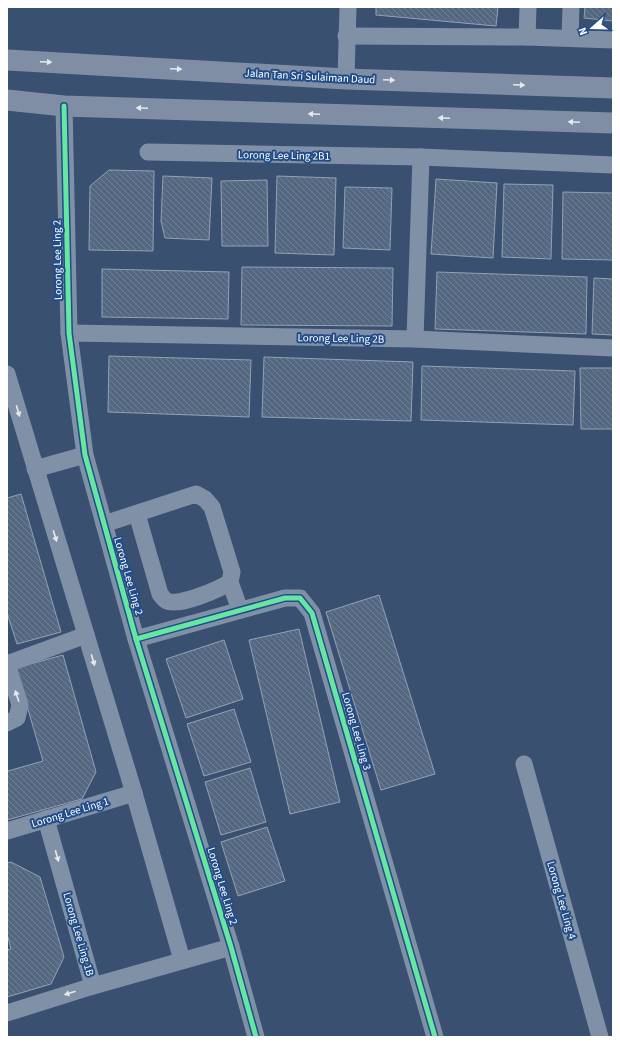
<svg xmlns="http://www.w3.org/2000/svg" width="620" height="1044" viewBox="0 0 620 1044" font-family="'Source Sans 3',sans-serif">
	<defs>
		<pattern id="building-back-hatch" width="6" height="6" patternUnits="userSpaceOnUse"><rect width="6" height="6" fill="#556882"/><path d="M-1 5l2 2M0 0l6 6M5-1l2 2" fill="none" stroke="#6e7f95"/></pattern>
	</defs>
	<rect width="100%" height="100%" fill="#395071"/>
	<g fill="url(#building-back-hatch)" stroke="#94a1b4">
		<path d="M 376,7 L 498,7 L 496,26 L 376,15 Z"/>
		<path d="M 585,7 L 613,7 L 613,21 L 584,18 Z"/>
		<path d="M 109,170 L 154,171 L 153,251 L 89,250 L 90,186 Z"/>
		<path d="M 163,176 L 212,178 L 209,240 L 165,238 L 161,221 Z"/>
		<path d="M 277,176 L 336,178 L 334,255 L 275,253 Z"/>
		<path d="M 436,179 L 497,183 L 493,258 L 431,254 Z"/>
		<path d="M 267,180 L 268,246 L 222,246 L 221,181 Z"/>
		<path d="M 504,184 L 553,185 L 551,259 L 502,257 Z"/>
		<path d="M 345,187 L 392,188 L 390,250 L 343,248 Z"/>
		<path d="M 563,192 L 613,193 L 613,260 L 562,259 Z"/>
		<path d="M 242,267 L 393,268 L 392,326 L 241,325 Z"/>
		<path d="M 102,269 L 229,272 L 228,319 L 102,317 Z"/>
		<path d="M 437,272 L 587,277 L 586,334 L 435,329 Z"/>
		<path d="M 594,278 L 613,279 L 613,335 L 592,334 Z"/>
		<path d="M 109,356 L 251,360 L 249,417 L 108,412 Z"/>
		<path d="M 264,357 L 413,362 L 411,421 L 262,417 Z"/>
		<path d="M 422,366 L 575,371 L 573,425 L 421,420 Z"/>
		<path d="M 580,368 L 613,368 L 613,429 L 581,429 Z"/>
		<path d="M 21,494 L 61,632 L 17,644 L 7,613 L 7,498 Z"/>
		<path d="M 379,595 L 435,774 L 381,790 L 326,612 Z"/>
		<path d="M 299,629 L 340,802 L 290,814 L 249,640 Z"/>
		<path d="M 224,640 L 243,699 L 186,718 L 166,659 Z"/>
		<path d="M 63,655 L 96,772 L 82,799 L 7,820 L 7,768 L 8,771 L 43,761 L 16,668 Z"/>
		<path d="M 234,709 L 251,762 L 204,776 L 187,724 Z"/>
		<path d="M 250,768 L 266,822 L 221,835 L 205,782 Z"/>
		<path d="M 267,827 L 285,881 L 238,896 L 221,842 Z"/>
		<path d="M 11,862 L 40,877 L 64,957 L 51,984 L 7,997 L 7,950 L 11,949 L 7,934 L 7,863 Z"/>
	</g>
	<g fill="none" stroke-linecap="round" stroke-linejoin="round">
		<g stroke="#8091a7" stroke-width="17">
			<path d="M 346,36 L 527,37 L 613,40"/>
			<path d="M 527,37 L 528,7"/>
			<path d="M 570,38 L 571,7"/>
			<path d="M 346,79 L 348,7"/>
			<path d="M 64,106 L 69,333 L 85,455 L 136,639 L 231,947 L 256,1037"/>
			<path d="M 148,152 L 421,157 L 613,165"/>
			<path d="M 69,333 L 415,339 L 613,348"/>
			<path d="M 415,339 L 421,157"/>
			<path d="M 7,374 L 134,793 L 182,960"/>
			<path d="M 35,469 L 85,455"/>
			<path d="M 104,524 L 196,494 L 205,499 L 212,507 L 232,572 L 230,582 C 220,589 178,607 167,601 C 164,600 162,596 160,594 L 137,514"/>
			<path d="M 230,582 L 240,610"/>
			<path d="M 136,639 L 285,598 L 300,598 L 312,613 L 435,1037"/>
			<path d="M 7,664 L 86,635"/>
			<path d="M 7,664 L 20,705 L 17,718 L 7,723"/>
			<path d="M 524,764 L 600,1037"/>
			<path d="M 7,831 L 134,793"/>
			<path d="M 93,986 L 231,947"/>
			<path d="M 7,1013 L 93,986 L 46,819"/>
		</g>
		<g stroke="#7f8ea4" stroke-width="21">
			<path d="M 7,60 L 346,79 L 613,88"/>
			<path d="M 7,100 L 64,106 L 613,123"/>
		</g>
		<g stroke="#224d88" stroke-width="8">
			<g id="cycleway">
				<path d="M 64,106 L 69,333 L 85,455 L 136,639 L 231,947 L 256,1037"/>
				<path d="M 136,639 L 285,598 L 300,598 L 312,613 L 435,1037"/>
			</g>
		</g>
		<use href="#cycleway" stroke="#66e7a1" stroke-width="5"/>
	</g>
	<defs><path id="oneway-solid" d="M-6-.8H1V-3.2L6.5 0L1 3.2V.8H-6Z"/></defs>
	<g fill="#e5e8ed">
		<use href="#oneway-solid" transform="translate(46 62) rotate(3)"/>
		<use href="#oneway-solid" transform="translate(176 69) rotate(3)"/>
		<use href="#oneway-solid" transform="translate(389 80) rotate(2)"/>
		<use href="#oneway-solid" transform="translate(519 85) rotate(2)"/>
		<use href="#oneway-solid" transform="translate(142 108) rotate(-178)"/>
		<use href="#oneway-solid" transform="translate(314 114) rotate(-178)"/>
		<use href="#oneway-solid" transform="translate(444 118) rotate(-178)"/>
		<use href="#oneway-solid" transform="translate(574 122) rotate(-178)"/>
	</g>
	<g fill="#e6e9ed">
		<use href="#oneway-solid" transform="translate(18 411) rotate(74)"/>
		<use href="#oneway-solid" transform="translate(55 536) rotate(73)"/>
		<use href="#oneway-solid" transform="translate(93 660) rotate(73)"/>
		<use href="#oneway-solid" transform="translate(17 696) rotate(-108)"/>
		<use href="#oneway-solid" transform="translate(57 856) rotate(74)"/>
		<use href="#oneway-solid" transform="translate(70 993) rotate(162)"/>
	</g>
	<g text-anchor="middle" stroke-width="4" stroke-linejoin="round" paint-order="stroke">
		<g font-size="11" fill="#fff" stroke="#224d88">
			<text transform="translate(310 76) rotate(3)" y="4">Jalan Tan Sri Sulaiman Daud</text>
			<text transform="translate(284 155) rotate(1)" y="4">Lorong Lee Ling 2B1</text>
			<text transform="translate(57 260) rotate(-91)" y="4">Lorong Lee Ling 2</text>
			<text transform="translate(341 338) rotate(1)" y="4">Lorong Lee Ling 2B</text>
			<text transform="translate(129 576) rotate(74)" y="4">Lorong Lee Ling 2</text>
			<text transform="translate(357 731) rotate(74)" y="4">Lorong Lee Ling 3</text>
			<text transform="translate(70 812) rotate(-17)" y="4">Lorong Lee Ling 1</text>
			<text transform="translate(223 886) rotate(73)" y="4">Lorong Lee Ling 2</text>
			<text transform="translate(562 900) rotate(74)" y="4">Lorong Lee Ling 4</text>
			<text transform="translate(79 934) rotate(74)" y="4">Lorong Lee Ling 1B</text>
		</g>
	</g>
	<rect width="620" height="1044" fill="none" stroke="#ffffff" stroke-width="16"/>
	<g transform="translate(592 28) rotate(250)" stroke="#224d88" stroke-width="3" paint-order="stroke">
	<path d="M0-3L7 15L0 10L-7 15Z" fill="#ffffff"/>
	<text y="-6" font-size="11" font-weight="bold" text-anchor="middle" fill="#ffffff">N</text>
	</g>
</svg>
